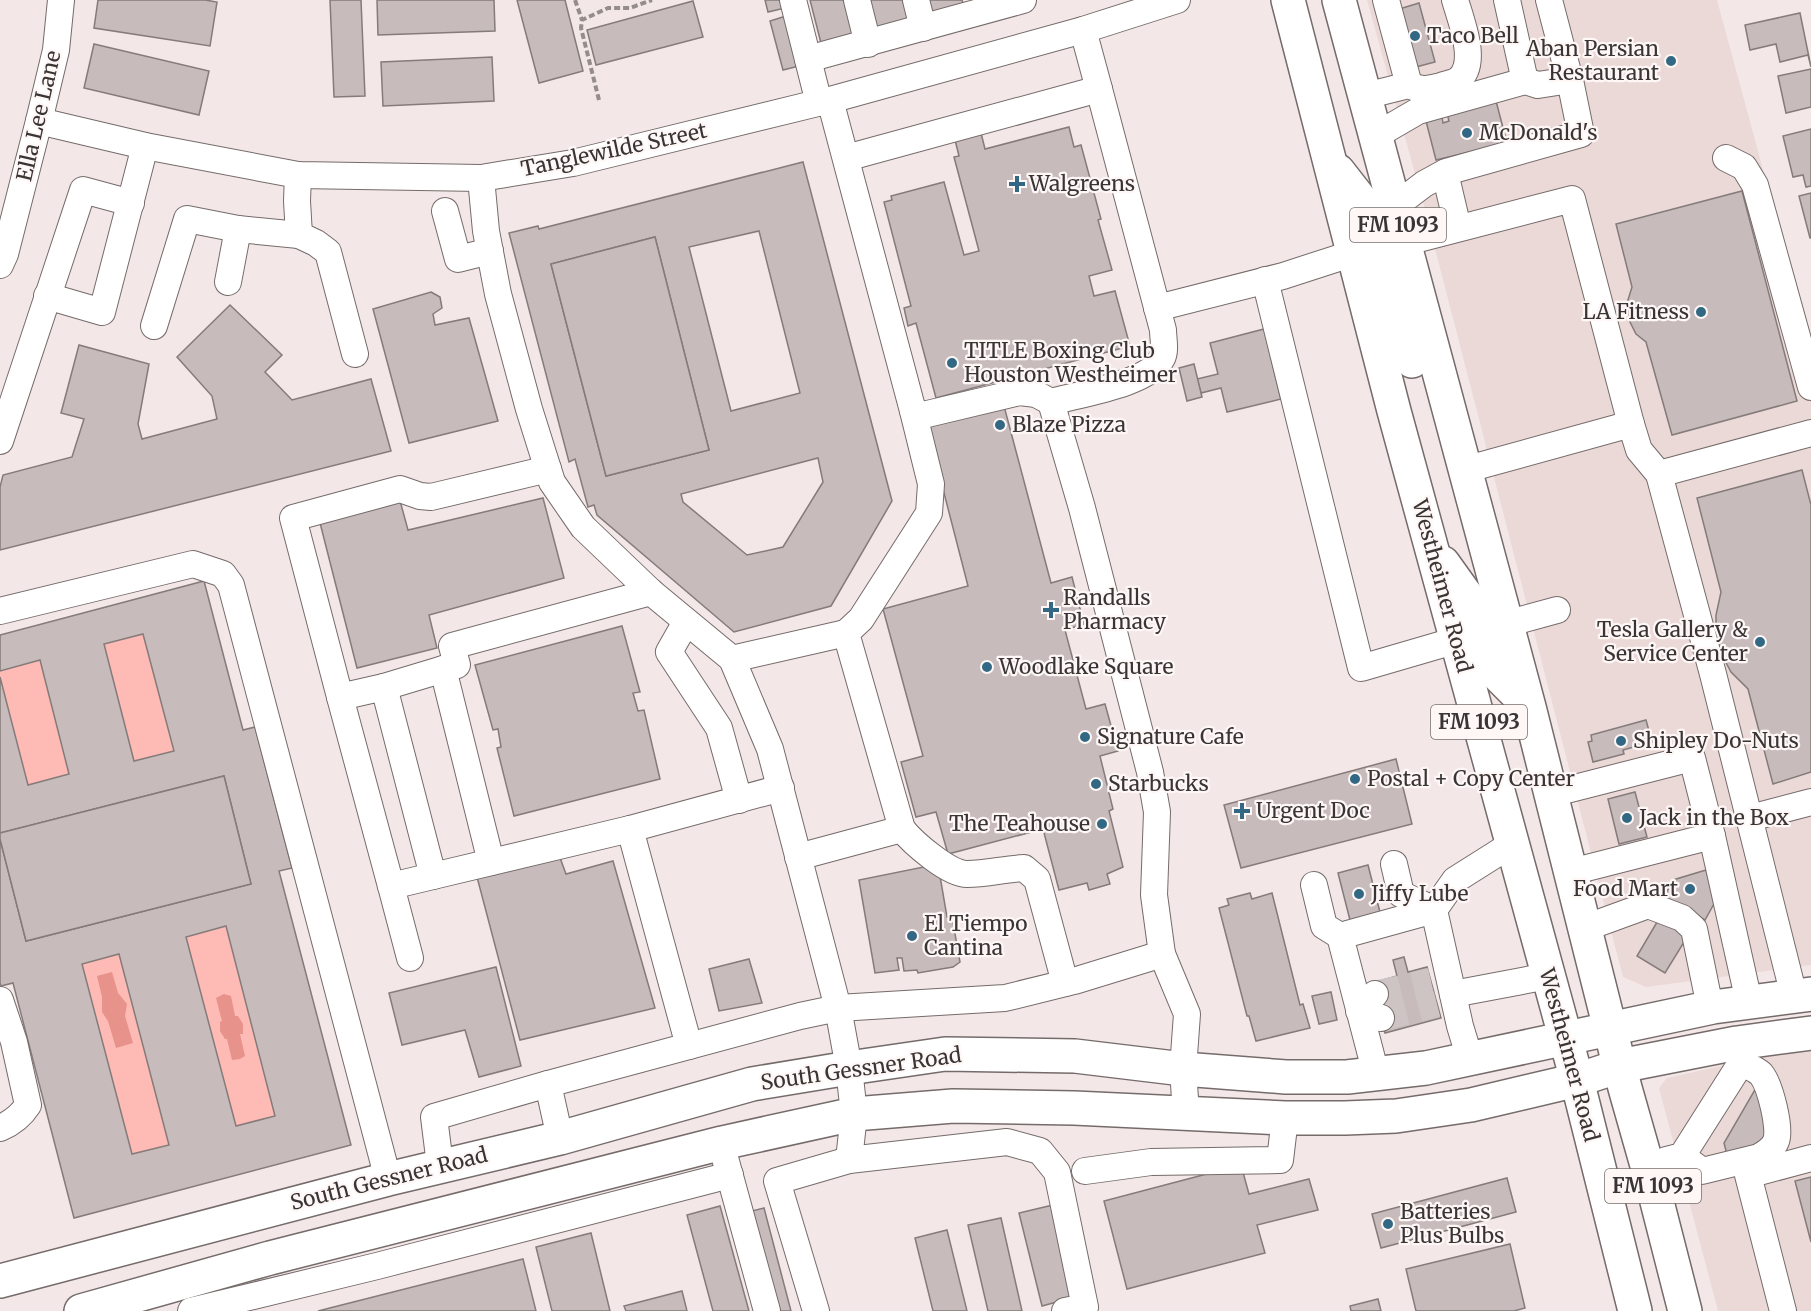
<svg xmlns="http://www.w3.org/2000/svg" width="1811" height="1311" viewBox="0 0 1811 1311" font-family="Merriweather,serif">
	<rect width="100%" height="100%" fill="#f3e8e7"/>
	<g fill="#ebd9d7">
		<path d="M 1367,0 L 1717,0 L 1811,346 L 1811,965 L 1646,987 L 1623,977 L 1424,206 Z"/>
		<path d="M 1811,1052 L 1811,1311 L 1718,1311 L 1659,1088 L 1667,1078 L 1775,1054 Z"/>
	</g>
	<g fill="#febab5">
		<path d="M 143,634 L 174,751 L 134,761 L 104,644 Z"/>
		<path d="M 40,660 L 69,774 L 28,785 L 0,677 L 0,671 Z"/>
		<path d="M 226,926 L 275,1116 L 236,1126 L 186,937 Z"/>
		<path d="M 119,954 L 169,1145 L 132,1154 L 82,964 Z"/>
	</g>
	<g fill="#e7928b">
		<path d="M 112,972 L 118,993 L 127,1004 L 125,1016 L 133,1043 L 116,1048 L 108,1021 L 102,1012 L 102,997 L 97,976 Z"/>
		<path d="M 224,994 L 231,996 L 235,1016 L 238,1016 L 243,1024 L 243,1034 L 240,1034 L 245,1056 L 240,1059 L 232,1060 L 227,1039 L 225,1039 L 220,1031 L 220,1022 L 222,1021 L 216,998 Z"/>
	</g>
	<g fill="#c7bcbb" stroke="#847b7a" stroke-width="1.5" fill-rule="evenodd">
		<path d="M 98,0 L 205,0 L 217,2 L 210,46 L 94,28 Z"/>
		<path d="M 330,0 L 361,0 L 365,96 L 334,97 Z"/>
		<path d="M 377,0 L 494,0 L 495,31 L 378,35 Z"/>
		<path d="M 517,0 L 565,0 L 583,71 L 539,83 Z"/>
		<path d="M 765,0 L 783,0 L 785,8 L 768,12 Z"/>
		<path d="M 810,0 L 846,0 L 854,34 L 821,43 Z"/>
		<path d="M 867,0 L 903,0 L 909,21 L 875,30 Z"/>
		<path d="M 926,0 L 962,0 L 964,6 L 930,15 Z"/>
		<path d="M 693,1 L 703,37 L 596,65 L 587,30 Z"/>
		<path d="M 1419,3 L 1435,62 L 1412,68 L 1396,10 Z"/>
		<path d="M 1800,13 L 1811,67 L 1808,55 L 1780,62 L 1776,44 L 1750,50 L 1745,25 Z"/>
		<path d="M 786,16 L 799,66 L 783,70 L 770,21 Z"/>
		<path d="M 94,44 L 209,71 L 199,115 L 84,88 Z"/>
		<path d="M 492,57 L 494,101 L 383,106 L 381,62 Z"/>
		<path d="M 1811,69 L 1811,107 L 1786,113 L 1778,76 Z"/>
		<path d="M 1496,101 L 1507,143 L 1436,160 L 1426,121 L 1442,117 L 1443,123 L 1449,121 L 1447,113 Z"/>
		<path d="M 1069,127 L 1074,147 L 1081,145 L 1101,219 L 1098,220 L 1112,270 L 1089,276 L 1094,296 L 1115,291 L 1130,346 L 936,398 L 916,323 L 908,326 L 904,308 L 911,306 L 884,202 L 892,200 L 891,196 L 944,182 L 964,255 L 979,251 L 954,157 L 959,156 L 955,140 L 981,133 L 985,149 Z"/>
		<path d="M 1811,129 L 1811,186 L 1806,187 L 1803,175 L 1793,177 L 1783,136 Z"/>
		<path d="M 803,162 L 892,501 L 831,606 L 734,632 L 597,515 L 594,505 L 588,507 L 575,459 L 569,462 L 509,233 L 538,226 L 539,229 ZM 759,231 L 800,393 L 731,411 L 689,247 ZM 655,237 L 709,450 L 606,476 L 551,264 ZM 818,458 L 823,482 L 783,547 L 747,555 L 683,502 L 681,494 Z"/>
		<path d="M 1742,191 L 1797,401 L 1672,435 L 1646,342 L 1636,334 L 1630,322 L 1627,303 L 1632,287 L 1616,224 Z"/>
		<path d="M 1811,193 L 1811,238 L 1810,238 L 1799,196 Z"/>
		<path d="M 655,237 L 709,450 L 606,476 L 551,264 Z"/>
		<path d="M 431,292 L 440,297 L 442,308 L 433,314 L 435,325 L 469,318 L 498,421 L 409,443 L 373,309 Z"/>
		<path d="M 230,305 L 282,355 L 265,372 L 292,400 L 371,379 L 391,451 L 0,550 L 0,487 L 3,475 L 72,457 L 84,419 L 61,413 L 79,345 L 149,364 L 138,424 L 142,439 L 217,419 L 212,396 L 177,357 Z"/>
		<path d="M 1264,329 L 1281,399 L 1227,412 L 1221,388 L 1201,393 L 1197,379 L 1218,374 L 1210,343 Z"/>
		<path d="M 1194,364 L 1202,397 L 1187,401 L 1179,368 Z"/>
		<path d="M 1004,406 L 1051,583 L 1072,577 L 1084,624 L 1065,630 L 1086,709 L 1105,704 L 1118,751 L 1100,756 L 1113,809 L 1109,811 L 1123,867 L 1107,874 L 1110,884 L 1089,890 L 1087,883 L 1059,890 L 1043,829 L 948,854 L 936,812 L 916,817 L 901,762 L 923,756 L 883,609 L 968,586 L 927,427 Z"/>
		<path d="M 1802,470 L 1811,505 L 1811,772 L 1773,784 L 1748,689 L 1731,672 L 1723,657 L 1718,643 L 1716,629 L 1716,615 L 1721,592 L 1697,498 Z"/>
		<path d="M 399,497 L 408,530 L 543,498 L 564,578 L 429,615 L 437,648 L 357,668 L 319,519 Z"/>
		<path d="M 204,581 L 243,730 L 255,727 L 292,868 L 279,871 L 351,1145 L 74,1218 L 13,983 L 1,986 L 0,983 L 0,839 L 26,941 L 251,884 L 224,776 L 0,833 L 0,677 L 28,785 L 69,774 L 40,660 L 0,671 L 0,635 ZM 143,634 L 174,751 L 134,761 L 104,644 ZM 226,926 L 275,1116 L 236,1126 L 186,937 ZM 119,954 L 169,1145 L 132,1154 L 82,964 Z"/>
		<path d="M 622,626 L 640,692 L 633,693 L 638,711 L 644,710 L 660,779 L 514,816 L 497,748 L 501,747 L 498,729 L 493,730 L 475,665 Z"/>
		<path d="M 1646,720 L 1652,742 L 1623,750 L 1624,754 L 1593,762 L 1588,742 L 1592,741 L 1591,735 Z"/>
		<path d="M 1396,759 L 1412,824 L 1241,868 L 1224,805 Z"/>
		<path d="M 224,776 L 251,884 L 26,941 L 0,839 L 0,833 Z"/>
		<path d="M 1635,792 L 1647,837 L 1619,844 L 1608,799 Z"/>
		<path d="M 559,855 L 566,874 L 613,861 L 655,1008 L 520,1040 L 477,877 Z"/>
		<path d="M 924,864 L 940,876 L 947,917 L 952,917 L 960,962 L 953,967 L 918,973 L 917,970 L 904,971 L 902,958 L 897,958 L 899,970 L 875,973 L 859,880 L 924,867 Z"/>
		<path d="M 1368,865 L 1381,916 L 1351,924 L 1338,873 Z"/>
		<path d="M 1706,870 L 1715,902 L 1705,920 L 1664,897 L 1673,880 Z"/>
		<path d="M 1250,893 L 1252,899 L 1272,893 L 1300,1005 L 1303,1004 L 1310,1028 L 1256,1041 L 1249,1016 L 1247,1016 L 1219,908 L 1229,905 L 1227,899 Z"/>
		<path d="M 1660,917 L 1689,934 L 1665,973 L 1637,956 Z"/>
		<path d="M 1404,957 L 1408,972 L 1427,967 L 1441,1018 L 1385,1033 L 1372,983 L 1397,976 L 1393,960 Z"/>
		<path d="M 749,959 L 762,1003 L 719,1011 L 709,969 Z"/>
		<path d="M 496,967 L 521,1066 L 479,1077 L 465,1030 L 402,1045 L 389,993 Z"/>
		<path d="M 1331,992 L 1337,1020 L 1319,1024 L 1312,996 Z"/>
		<path d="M 1760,1081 L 1768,1148 L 1729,1162 L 1724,1143 Z"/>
		<path d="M 1241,1165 L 1249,1194 L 1309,1179 L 1318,1210 L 1257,1225 L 1265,1253 L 1127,1289 L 1104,1201 Z"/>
		<path d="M 1811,1177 L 1811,1242 L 1795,1181 Z"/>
		<path d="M 1507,1178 L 1516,1212 L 1381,1248 L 1372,1214 Z"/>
		<path d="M 1053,1205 L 1075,1297 L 1042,1306 L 1019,1213 Z"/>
		<path d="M 720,1206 L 749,1311 L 713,1311 L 687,1215 Z"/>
		<path d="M 764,1208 L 791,1311 L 774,1311 L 748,1212 Z"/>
		<path d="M 1001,1218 L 1022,1311 L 988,1311 L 968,1225 Z"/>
		<path d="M 947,1230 L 967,1311 L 933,1311 L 915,1238 Z"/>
		<path d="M 591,1233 L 610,1311 L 552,1311 L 536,1247 Z"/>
		<path d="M 1510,1244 L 1525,1308 L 1514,1311 L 1416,1311 L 1406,1269 Z"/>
		<path d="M 523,1259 L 536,1311 L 318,1311 Z"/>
		<path d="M 682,1291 L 687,1311 L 626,1311 L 624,1306 Z"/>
		<path d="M 1378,1299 L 1381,1311 L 1351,1311 L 1350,1306 Z"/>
	</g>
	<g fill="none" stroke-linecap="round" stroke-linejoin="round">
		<g stroke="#cec4c3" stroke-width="26" stroke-dasharray="26 13" stroke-linecap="butt">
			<path d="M 1375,994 L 1431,981"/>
			<path d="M 1381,1018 L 1437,1004"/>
		</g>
		<g stroke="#756b6a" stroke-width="28">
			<g id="minor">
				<path d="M 793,0 L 819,103"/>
				<path d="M 857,0 L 868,44"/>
				<path d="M 916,0 L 923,28"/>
				<path d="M 1386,0 L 1409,85"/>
				<path d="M 1507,0 L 1525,81"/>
				<path d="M 808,59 L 1023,0"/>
				<path d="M 1365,96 L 1409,85 C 1421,91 1429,89 1441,86 C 1446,84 1454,83 1458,80 C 1479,64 1461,21 1455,0"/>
				<path d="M 830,100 L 913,411 L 923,415 L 1020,392 L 1036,394 L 1051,402 L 1082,508 L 1150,772 L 1157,812 L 1154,895 L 1162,954"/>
				<path d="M 39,121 L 145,146 L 298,175 L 481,178 L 573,163 L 830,100 L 1083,30 L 1177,0"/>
				<path d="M 1375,136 L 1418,111 L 1525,81 L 1538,85 L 1570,80"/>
				<path d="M 846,158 L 1099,89 L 1083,30"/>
				<path d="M 1726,158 L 1744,167 L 1755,185 L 1811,387"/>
				<path d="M 1445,173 L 1458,228"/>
				<path d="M 481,178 L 486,231 L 498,294 L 529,409 L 552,482 L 583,527 L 651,592 L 732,659 L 770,749 L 838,1008 L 849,1068 L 854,1114 L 849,1160"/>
				<path d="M 1394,207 L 1424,184 L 1446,172 L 1581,134 L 1570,80 L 1549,0"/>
				<path d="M 445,211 L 458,259 L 490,251"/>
				<path d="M 299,235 L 316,243 L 328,252 L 355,354"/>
				<path d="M 1403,243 L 1572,199 L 1631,424"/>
				<path d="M 0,265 L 5,254 L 39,121 L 56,50 L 61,0"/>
				<path d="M 1265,280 L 1361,668 L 1457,640"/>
				<path d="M 228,282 L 238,229"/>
				<path d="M 47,296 L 102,312 L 145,146"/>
				<path d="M 1157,308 L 1283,276 L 1354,253"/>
				<path d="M 154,326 L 187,219 L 238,229 L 299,235 L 297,201 L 298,175"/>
				<path d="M 1051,402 C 1079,394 1149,384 1162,358 C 1166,351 1163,338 1163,330 L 1099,89"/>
				<path d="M 913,411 L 931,484 L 929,513 L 861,619 L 846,633 L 902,829 C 913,843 949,874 967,874 C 986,874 1005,869 1024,868 L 1037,879 L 1065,983"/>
				<path d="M 0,441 L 83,190 L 131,203"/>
				<path d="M 548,469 L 431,497 L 420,496 L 400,489 L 293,518 L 340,697 L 384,687 L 433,876 L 630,829"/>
				<path d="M 1464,470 L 1631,424 L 1639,450 L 1659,474 L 1811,433"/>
				<path d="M 1659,474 L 1713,674 L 1794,996"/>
				<path d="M 0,611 L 193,564 L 223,574 L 231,585 L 388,1179"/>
				<path d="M 686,622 L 669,652 L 719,728 L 739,800"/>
				<path d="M 1506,624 L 1557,610"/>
				<path d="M 732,659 L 846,633"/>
				<path d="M 443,669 L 491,862"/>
				<path d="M 384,687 L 457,665 L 452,646 L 651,592"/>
				<path d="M 340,697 L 391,886 L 433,876"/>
				<path d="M 1551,794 L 1692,758 L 1712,836 L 1749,1002"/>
				<path d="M 1750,818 L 1811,802"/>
				<path d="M 798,857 L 902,829"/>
				<path d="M 1394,864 L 1401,894 L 1434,910 L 1455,880 L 1512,844"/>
				<path d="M 1571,872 L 1712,836"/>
				<path d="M 1314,885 L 1324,926 L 1340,936"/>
				<path d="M 391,886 L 410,958"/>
				<path d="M 1585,928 L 1648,905 L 1682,918 L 1694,929 L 1710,1007"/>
				<path d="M 1375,994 L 1359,1011 L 1381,1018"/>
				<path d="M 1453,994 L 1548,976"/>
				<path d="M 0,1000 L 14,1042 L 28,1105 C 21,1116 12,1123 0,1128"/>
				<path d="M 689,1046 L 630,829 L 781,788"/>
				<path d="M 1376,1074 L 1340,936 L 1434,910 L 1460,1026 L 1470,1059"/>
				<path d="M 560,1138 L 548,1084 L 800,1016 L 838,1008 L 1005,998 L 1074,981 L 1162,954 L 1187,1014 L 1183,1069 L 1186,1114"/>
				<path d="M 1682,1156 L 1702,1171 L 1759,1157 C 1766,1153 1773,1149 1776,1141 C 1781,1128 1770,1085 1761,1074 C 1756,1069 1747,1066 1741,1063"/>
				<path d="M 725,1158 L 767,1311"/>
				<path d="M 1666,1160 L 1682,1156 L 1741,1063 L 1738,1046"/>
				<path d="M 440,1165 L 434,1117 L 548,1084"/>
				<path d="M 1085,1171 L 1151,1162 L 1280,1160 L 1285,1118"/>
				<path d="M 191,1311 L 377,1266 L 730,1175"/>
				<path d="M 816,1311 L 777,1181 L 849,1160 L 1007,1142 L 1040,1151 L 1057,1172 L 1085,1307 L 1065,1311"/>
				<path d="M 1783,1311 L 1748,1175 L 1811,1158"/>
			</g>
		</g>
		<g stroke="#756b6a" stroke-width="36">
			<g id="major">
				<path d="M 1288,0 L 1394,411 L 1577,1080 L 1635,1311"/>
				<path d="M 1339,0 L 1529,707 L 1625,1088 L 1654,1190 L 1685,1311"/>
				<path d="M 1338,171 L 1370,212 L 1373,227 L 1379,236 L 1387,240 L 1403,243"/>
				<path d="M 1354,253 C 1368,255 1377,255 1385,267 L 1412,361"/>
				<path d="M 1443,563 L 1471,602 L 1475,612 L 1481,621 L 1490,624 L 1506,624"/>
				<path d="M 1457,640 L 1476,644 L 1484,649 L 1490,657 L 1495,672 L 1524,701"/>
				<path d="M 0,1281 L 388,1179 L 560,1138 L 752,1084 L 849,1068 L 945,1054 L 1075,1056 L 1183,1069 L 1286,1077 L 1347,1077 L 1426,1068 L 1713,1007 L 1811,994"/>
				<path d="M 81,1311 L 270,1258 L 722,1143 L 854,1114 L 953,1106 L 1074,1108 L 1285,1118 L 1345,1118 L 1396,1116 L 1471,1105 L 1577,1080 L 1620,1066 L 1737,1043 L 1811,1033"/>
			</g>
		</g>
		<g stroke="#948d8c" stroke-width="4" stroke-dasharray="6 3" stroke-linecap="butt">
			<path d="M 575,0 L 582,20"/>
			<path d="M 599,100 L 581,28 L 582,20 L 608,8 L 630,8 L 652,0"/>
		</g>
		<use href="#minor" stroke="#fff" stroke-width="26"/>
		<use href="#major" stroke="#fff" stroke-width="33"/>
	</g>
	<g fill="#336884" stroke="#fef7f6" stroke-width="2">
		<circle cx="1415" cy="36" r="6"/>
		<circle cx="1671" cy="61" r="6"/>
		<circle cx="1467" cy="133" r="6"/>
		<path d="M1014 175h6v6h6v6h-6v6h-6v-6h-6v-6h6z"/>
		<circle cx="1701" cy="312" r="6"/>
		<circle cx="952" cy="363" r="6"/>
		<circle cx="1000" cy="425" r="6"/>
		<path d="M1048 601h6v6h6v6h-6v6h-6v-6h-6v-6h6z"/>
		<circle cx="1760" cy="642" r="6"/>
		<circle cx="987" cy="667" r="6"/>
		<circle cx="1085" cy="737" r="6"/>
		<circle cx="1621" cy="741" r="6"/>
		<circle cx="1355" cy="779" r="6"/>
		<circle cx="1096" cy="784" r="6"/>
		<path d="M1239 802h6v6h6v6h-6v6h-6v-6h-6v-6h6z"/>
		<circle cx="1627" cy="818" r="6"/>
		<circle cx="1102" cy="824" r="6"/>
		<circle cx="1690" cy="889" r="6"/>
		<circle cx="1359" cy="894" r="6"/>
		<circle cx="912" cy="936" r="6"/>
		<circle cx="1388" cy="1224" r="6"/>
	</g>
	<g text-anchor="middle" stroke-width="4.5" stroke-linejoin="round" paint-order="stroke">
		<g fill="#fef7f6" stroke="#746f6f" stroke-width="1.5">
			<rect x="1350" y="208" width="96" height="34" rx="4.5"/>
			<rect x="1431" y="705" width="96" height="34" rx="4.5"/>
			<rect x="1605" y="1169" width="96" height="34" rx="4.5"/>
		</g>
		<g font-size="20" font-weight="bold" fill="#393535">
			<text x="1398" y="232">FM 1093</text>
			<text x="1479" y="729">FM 1093</text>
			<text x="1653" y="1193">FM 1093</text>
		</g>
		<g font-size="21" fill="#393535" stroke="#fef7f6" text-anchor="start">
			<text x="1427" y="43">Taco Bell</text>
			<text x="1659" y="56" text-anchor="end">Aban Persian<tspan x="1659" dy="24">Restaurant</tspan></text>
			<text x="1479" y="140">McDonald's</text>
			<text x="1029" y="191">Walgreens</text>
			<text x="1689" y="319" text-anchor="end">LA Fitness</text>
			<text x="964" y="358">TITLE Boxing Club<tspan x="964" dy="24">Houston Westheimer</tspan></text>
			<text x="1012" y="432">Blaze Pizza</text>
			<text x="1063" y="605">Randalls<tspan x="1063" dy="24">Pharmacy</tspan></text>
			<text x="1748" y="637" text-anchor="end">Tesla Gallery &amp;<tspan x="1748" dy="24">Service Center</tspan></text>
			<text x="999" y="674">Woodlake Square</text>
			<text x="1097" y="744">Signature Cafe</text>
			<text x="1633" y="748">Shipley Do-Nuts</text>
			<text x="1367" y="786">Postal + Copy Center</text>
			<text x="1108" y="791">Starbucks</text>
			<text x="1256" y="818">Urgent Doc</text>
			<text x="1639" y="825">Jack in the Box</text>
			<text x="1090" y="831" text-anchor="end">The Teahouse</text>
			<text x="1678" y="896" text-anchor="end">Food Mart</text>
			<text x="1371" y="901">Jiffy Lube</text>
			<text x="924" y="931">El Tiempo<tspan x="924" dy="24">Cantina</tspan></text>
			<text x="1400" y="1219">Batteries<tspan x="1400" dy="24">Plus Bulbs</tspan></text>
		</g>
		<g font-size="21" fill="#393535" stroke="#fef7f6">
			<text transform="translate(39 116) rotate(-77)" y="7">Ella Lee Lane</text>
			<text transform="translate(614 150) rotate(-12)" y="7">Tanglewilde Street</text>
			<text transform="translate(1442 586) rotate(75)" y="7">Westheimer Road</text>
			<text transform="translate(1569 1055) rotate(75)" y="7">Westheimer Road</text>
			<text transform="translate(861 1069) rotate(-8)" y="7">South Gessner Road</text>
			<text transform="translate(389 1179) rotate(-14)" y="7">South Gessner Road</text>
		</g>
	</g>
</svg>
